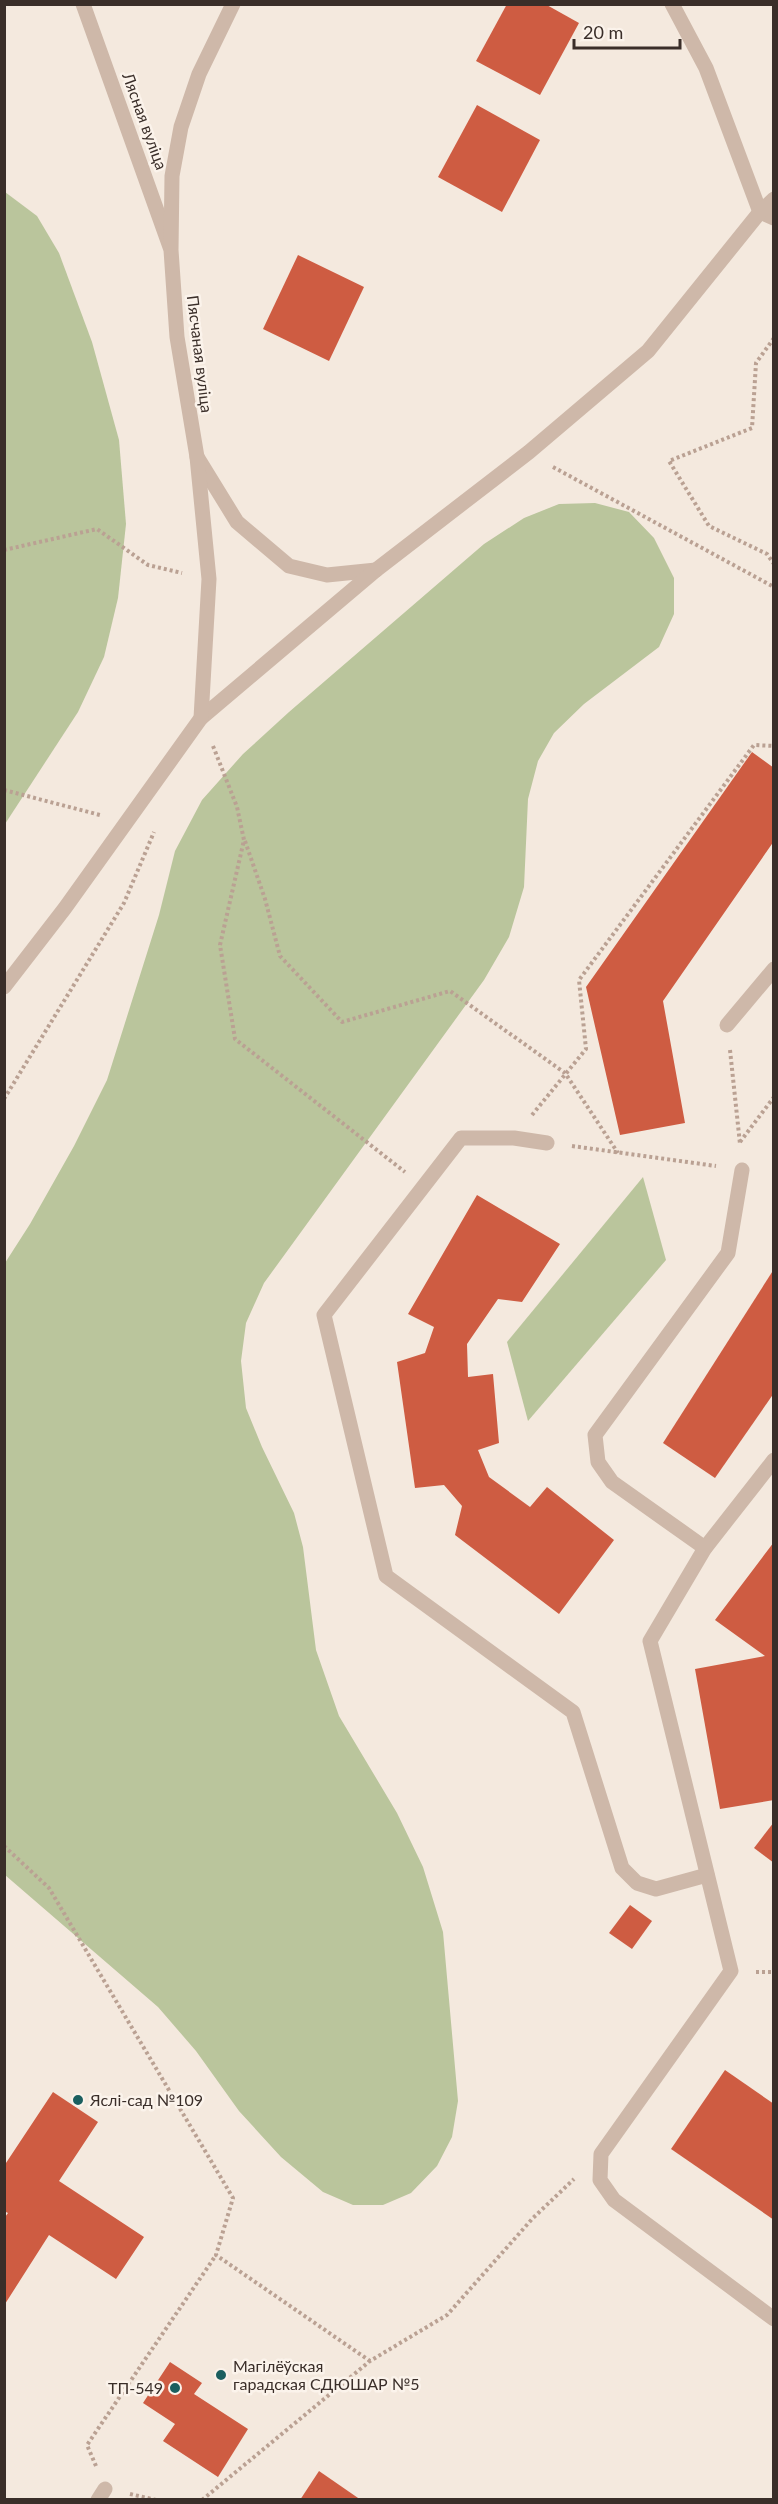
<svg xmlns="http://www.w3.org/2000/svg" width="778" height="2504" viewBox="0 0 778 2504" font-family="Lato,sans-serif">
	<rect width="100%" height="100%" fill="#f4e9de"/>
	<g fill="#bac59c">
		<path d="M 5,192 L 37,216 L 59,253 L 92,342 L 119,440 L 126,524 L 118,598 L 104,657 L 78,712 L 5,824 Z"/>
		<path d="M 595,503 L 629,512 L 654,538 L 674,578 L 674,614 L 659,647 L 584,704 L 554,733 L 538,761 L 528,799 L 524,887 L 509,937 L 484,980 L 264,1283 L 246,1323 L 241,1361 L 246,1408 L 262,1447 L 294,1513 L 303,1547 L 316,1650 L 339,1716 L 397,1813 L 423,1867 L 443,1932 L 458,2101 L 452,2137 L 437,2166 L 411,2193 L 383,2205 L 353,2205 L 323,2192 L 281,2157 L 239,2111 L 196,2051 L 158,2007 L 5,1875 L 5,1263 L 30,1224 L 74,1146 L 107,1080 L 159,915 L 175,851 L 202,800 L 243,754 L 289,712 L 484,544 L 524,518 L 559,504 Z"/>
		<path d="M 643,1177 L 666,1260 L 528,1421 L 507,1342 Z"/>
	</g>
	<g fill="#ce5c42">
		<path d="M 507,4 L 545,4 L 579,23 L 540,95 L 476,61 Z"/>
		<path d="M 477,105 L 540,140 L 502,212 L 438,177 Z"/>
		<path d="M 298,255 L 364,287 L 329,361 L 263,329 Z"/>
		<path d="M 752,752 L 774,768 L 774,841 L 663,1001 L 685,1123 L 620,1135 L 586,987 Z"/>
		<path d="M 477,1195 L 560,1244 L 522,1302 L 498,1299 L 467,1344 L 468,1377 L 493,1374 L 499,1443 L 478,1450 L 489,1477 L 530,1507 L 547,1487 L 614,1540 L 559,1614 L 455,1535 L 462,1506 L 444,1485 L 415,1488 L 397,1362 L 425,1353 L 434,1327 L 408,1314 Z"/>
		<path d="M 774,1269 L 774,1393 L 715,1478 L 663,1443 Z"/>
		<path d="M 774,1542 L 774,1800 L 720,1809 L 695,1669 L 765,1656 L 715,1620 Z"/>
		<path d="M 774,1822 L 774,1863 L 754,1848 Z"/>
		<path d="M 630,1905 L 652,1921 L 632,1949 L 609,1933 Z"/>
		<path d="M 725,2070 L 774,2104 L 774,2220 L 671,2149 Z"/>
		<path d="M 53,2092 L 98,2122 L 59,2181 L 144,2237 L 116,2279 L 49,2235 L 5,2304 L 5,2217 L 8,2213 L 4,2211 L 4,2166 Z"/>
		<path d="M 170,2362 L 202,2383 L 194,2394 L 248,2429 L 218,2477 L 163,2441 L 175,2424 L 143,2403 Z"/>
		<path d="M 319,2471 L 361,2500 L 300,2500 Z"/>
	</g>
	<g fill="none" stroke-linecap="round" stroke-linejoin="round">
		<g stroke="#baa193" stroke-width="4" stroke-dasharray="3 3" stroke-linecap="butt">
			<path d="M 774,338 L 756,363 L 752,428 L 669,461 L 709,526 L 767,554 L 774,564"/>
			<path d="M 553,467 L 774,587"/>
			<path d="M 4,550 L 97,529 L 148,565 L 182,573"/>
			<path d="M 213,746 L 237,807 L 244,840 L 220,945 L 235,1039 L 405,1172"/>
			<path d="M 4,790 L 100,815"/>
			<path d="M 245,841 L 265,899 L 280,956 L 342,1022 L 450,991 L 565,1073 L 618,1153"/>
			<path d="M 730,1050 L 740,1144"/>
			<path d="M 4,1099 L 124,903 L 154,832"/>
			<path d="M 532,1115 L 586,1049 L 579,980 L 754,745 L 774,746"/>
			<path d="M 740,1142 L 774,1097"/>
			<path d="M 572,1146 L 716,1166"/>
			<path d="M 4,1846 L 49,1888 L 233,2198 L 216,2255 L 370,2361"/>
			<path d="M 756,1972 L 774,1972"/>
			<path d="M 96,2466 L 87,2445 L 216,2255"/>
			<path d="M 130,2494 L 156,2500"/>
			<path d="M 202,2500 L 370,2361 L 447,2315 L 533,2218 L 574,2179"/>
		</g>
		<g stroke="#ceb8a9" stroke-width="15">
			<path d="M 727,1025 L 774,969"/>
			<path d="M 547,1143 L 514,1138 L 461,1138 L 324,1315 L 386,1576 L 573,1712 L 622,1868 L 637,1883 L 656,1889 L 707,1875"/>
			<path d="M 774,1460 L 705,1548 L 650,1641 L 731,1971 L 601,2154 L 600,2180 L 614,2200 L 774,2319"/>
			<path d="M 705,1548 L 612,1482 L 598,1462 L 595,1435 L 728,1253 L 742,1170"/>
			<path d="M 98,2500 L 105,2489"/>
		</g>
		<g stroke="#ceb8a9" stroke-width="15">
			<path d="M 83,4 L 170,247"/>
			<path d="M 672,4 L 706,68 L 760,212 L 774,218"/>
			<path d="M 197,457 L 237,522 L 289,566 L 327,575 L 376,570"/>
			<path d="M 201,718 L 376,570 L 529,452 L 648,351 L 760,212 L 774,199"/>
		</g>
		<path stroke="#ceb8a9" stroke-width="15" d="M 4,987 L 65,908 L 201,718 L 209,579 L 197,457 L 177,337 L 171,250 L 172,176 L 181,127 L 199,74 L 233,4"/>
	</g>
	<g fill="#1b5f5f" stroke="#fbf3eb" stroke-width="2">
		<circle cx="78" cy="2100" r="6"/>
		<circle cx="221" cy="2375" r="6"/>
		<circle cx="175" cy="2388" r="6"/>
	</g>
	<g text-anchor="middle" stroke-width="5" stroke-linejoin="round" paint-order="stroke">
		<g font-size="16" fill="#3a2e29" stroke="#fbf3eb">
			<text transform="translate(145 121) rotate(70)" y="6">Лясная вуліца</text>
			<text transform="translate(200 354) rotate(83)" y="6">Пясчаная вуліца</text>
		</g>
		<g font-size="16" fill="#3a2e29" stroke="#fbf3eb" text-anchor="start">
			<text x="90" y="2106">Яслі-сад №109</text>
			<text x="233" y="2372">Магілёўская<tspan x="233" dy="18">гарадская СДЮШАР №5</tspan></text>
			<text x="163" y="2394" text-anchor="end">ТП-549</text>
		</g>
	</g>
	<rect width="778" height="2504" fill="none" stroke="#3a2e29" stroke-width="12"/>
	<path d="M574 39v9h106v-9" fill="none" stroke="#3a2e29" stroke-width="3"/>
	<text x="583" y="39" font-size="18" fill="#3a2e29" stroke="#fbf3eb" stroke-width="4.5" paint-order="stroke">20 m</text>
</svg>
